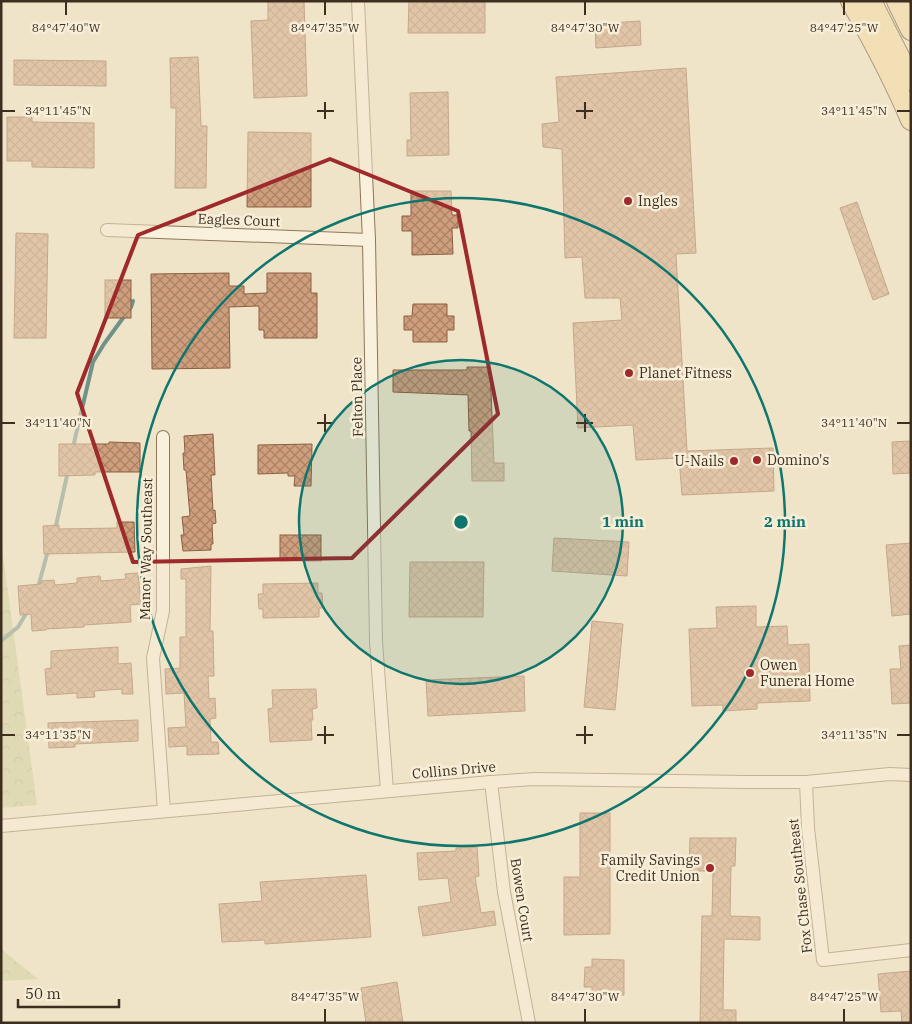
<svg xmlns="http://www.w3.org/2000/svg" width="912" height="1024" viewBox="0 0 912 1024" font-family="'IBM Plex Serif',serif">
	<defs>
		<pattern id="forest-crowns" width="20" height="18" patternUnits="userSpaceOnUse" patternTransform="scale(1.25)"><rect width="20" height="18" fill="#c9cf9b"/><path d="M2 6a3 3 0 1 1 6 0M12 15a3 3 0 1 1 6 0" fill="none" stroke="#aeb285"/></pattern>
		<pattern id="building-cross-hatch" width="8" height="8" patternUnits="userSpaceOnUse" patternTransform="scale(1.25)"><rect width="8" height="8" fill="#cf9f7d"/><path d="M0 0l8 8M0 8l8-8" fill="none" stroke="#a98266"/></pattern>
	</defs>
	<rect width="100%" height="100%" fill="#f0e4c8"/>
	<g fill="url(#forest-crowns)">
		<path d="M 1,541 L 37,805 L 1,808 Z"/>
		<path d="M 1,949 L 38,979 L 1,981 Z"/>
	</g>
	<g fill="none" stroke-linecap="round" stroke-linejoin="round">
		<g stroke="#6f938a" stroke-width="4">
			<path d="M 73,447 L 93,362 L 104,344 L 131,307 L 133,301"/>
			<path d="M 55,530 L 68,471"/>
			<path d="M 38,587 L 48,551"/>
			<path d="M 1,641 L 18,627 L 27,612"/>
		</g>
	</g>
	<g fill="url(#building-cross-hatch)" stroke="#8d5f41">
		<path d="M 268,1 L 304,1 L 307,96 L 254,98 L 251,21 L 268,20 Z"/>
		<path d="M 409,1 L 485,1 L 485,33 L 408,33 Z"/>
		<path d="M 640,21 L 641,45 L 596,48 L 595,24 Z"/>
		<path d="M 198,57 L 201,126 L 207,126 L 206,188 L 175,188 L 176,108 L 171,108 L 170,58 Z"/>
		<path d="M 14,60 L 106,61 L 106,86 L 14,85 Z"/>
		<path d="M 686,68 L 696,253 L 676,254 L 687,451 L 773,448 L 774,491 L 682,495 L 679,458 L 636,460 L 633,425 L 578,428 L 573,323 L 622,320 L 620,298 L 585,298 L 582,257 L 565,258 L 562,149 L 543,147 L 542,124 L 559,122 L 556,77 Z"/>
		<path d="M 448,92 L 449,155 L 407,156 L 407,140 L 411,140 L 410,93 Z"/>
		<path d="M 7,117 L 32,117 L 32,122 L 94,123 L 94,168 L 32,167 L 32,161 L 7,161 Z"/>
		<path d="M 248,132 L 311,133 L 311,207 L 247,207 Z"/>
		<path d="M 411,191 L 451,191 L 452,215 L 458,215 L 458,228 L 452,228 L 453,254 L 412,255 L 412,231 L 402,231 L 402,216 L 411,216 Z"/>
		<path d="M 857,202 L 889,294 L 873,300 L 840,208 Z"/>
		<path d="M 16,233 L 48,234 L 46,338 L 14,338 Z"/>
		<path d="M 229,273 L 229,286 L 244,286 L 244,294 L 267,293 L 267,273 L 311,273 L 311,293 L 317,293 L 317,338 L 264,338 L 264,330 L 259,330 L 259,306 L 229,307 L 230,368 L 152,369 L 151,274 Z"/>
		<rect x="105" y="280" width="26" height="38"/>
		<path d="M 413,304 L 447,304 L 447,316 L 454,316 L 454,330 L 447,330 L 447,342 L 413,342 L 413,330 L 404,330 L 404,316 L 412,316 Z"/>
		<path d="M 467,367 L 490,367 L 494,463 L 504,463 L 504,481 L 472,481 L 471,431 L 469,431 L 468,395 L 393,392 L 393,370 L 467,370 Z"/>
		<path d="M 213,434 L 215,475 L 211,475 L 213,511 L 215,510 L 216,523 L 212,524 L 213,544 L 211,544 L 211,550 L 183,551 L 181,535 L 184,535 L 182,517 L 190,516 L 186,470 L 184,470 L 183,453 L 185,453 L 184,436 Z"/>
		<path d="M 911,441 L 911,473 L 893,474 L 892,442 Z"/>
		<path d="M 109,442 L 140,443 L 140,472 L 95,472 L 95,475 L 59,476 L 59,444 L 109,444 Z"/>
		<path d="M 312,444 L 311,486 L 294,486 L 295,476 L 288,476 L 288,473 L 258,474 L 258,445 Z"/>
		<path d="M 117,522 L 134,522 L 135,552 L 44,554 L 43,526 L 59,525 L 59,529 L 117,528 Z"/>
		<rect x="280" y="535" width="41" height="26"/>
		<path d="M 554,538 L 629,542 L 627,576 L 552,571 Z"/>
		<path d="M 911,543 L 911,614 L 892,616 L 886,545 Z"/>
		<path d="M 410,562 L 484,562 L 483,617 L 409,617 Z"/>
		<path d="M 211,566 L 210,631 L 213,631 L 214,676 L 208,676 L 209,699 L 215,698 L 216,718 L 210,719 L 211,742 L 218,742 L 219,754 L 187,755 L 187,746 L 169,747 L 168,728 L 186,727 L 184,693 L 166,694 L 165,669 L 180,668 L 180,637 L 186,637 L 186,579 L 181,579 L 181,569 Z"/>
		<path d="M 138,573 L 141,604 L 130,605 L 131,622 L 84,625 L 84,627 L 46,629 L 46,630 L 32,631 L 31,614 L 20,615 L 18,586 L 41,584 L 41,581 L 54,580 L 55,585 L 77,583 L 77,578 L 100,576 L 101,581 L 126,579 L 125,574 Z"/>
		<path d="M 318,583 L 318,593 L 322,593 L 323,608 L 319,608 L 319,617 L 263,618 L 263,609 L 259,609 L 258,594 L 263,594 L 263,584 Z"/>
		<path d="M 756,606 L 756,627 L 787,626 L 788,645 L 809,644 L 810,701 L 757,703 L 757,709 L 723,711 L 723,705 L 692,706 L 689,629 L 717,628 L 716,607 Z"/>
		<path d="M 592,621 L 623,624 L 615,710 L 584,707 Z"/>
		<path d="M 911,645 L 911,703 L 892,704 L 890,669 L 901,669 L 899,646 Z"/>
		<path d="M 118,647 L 118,664 L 131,663 L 133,694 L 122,694 L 122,689 L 94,691 L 95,697 L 77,698 L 77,693 L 47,695 L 45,669 L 51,668 L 51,651 Z"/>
		<path d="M 524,676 L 525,711 L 428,716 L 426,680 Z"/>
		<path d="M 316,689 L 317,708 L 312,709 L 313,720 L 311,720 L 312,740 L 270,742 L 268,709 L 273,708 L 272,690 Z"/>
		<path d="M 138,720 L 138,741 L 75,744 L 75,747 L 49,748 L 48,723 Z"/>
		<path d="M 580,813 L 610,813 L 610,934 L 564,935 L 564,877 L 580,877 Z"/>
		<path d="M 690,838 L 736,838 L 735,866 L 731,866 L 730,916 L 760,917 L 760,940 L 724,939 L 723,1010 L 736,1010 L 736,1023 L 700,1023 L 702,916 L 712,916 L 713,871 L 689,871 Z"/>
		<path d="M 477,847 L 479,876 L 475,877 L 481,913 L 494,911 L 496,925 L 423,936 L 418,907 L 451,902 L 448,878 L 419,880 L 417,853 L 456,851 L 456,848 Z"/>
		<path d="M 366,875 L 371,937 L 265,944 L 265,940 L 222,942 L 219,904 L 262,901 L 260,882 Z"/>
		<path d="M 592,959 L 624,960 L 624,995 L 592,994 L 592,987 L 584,987 L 585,967 L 592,967 Z"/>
		<path d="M 911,971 L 911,1023 L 902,1023 L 901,1011 L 881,1012 L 878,974 Z"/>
		<path d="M 397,982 L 403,1023 L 366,1023 L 361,988 Z"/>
	</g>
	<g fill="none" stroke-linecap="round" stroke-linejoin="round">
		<g stroke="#8d765c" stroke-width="14">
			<g id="minor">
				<path d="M 358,1 L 369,240 L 376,642 L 387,791"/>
				<path d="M 107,230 L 369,240"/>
				<path d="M 163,437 L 163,611 L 153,658 L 164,811"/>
				<path d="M 491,782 L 504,892 L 529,1023"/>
				<path d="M 806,782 L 808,828 L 823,960 L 911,950"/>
				<path d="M 1,826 L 491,782 L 535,779 L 745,782 L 806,782 L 890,774 L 911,775"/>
			</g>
		</g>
		<g stroke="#5b4430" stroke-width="22">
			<g id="primary">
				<path d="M 851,1 C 873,40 894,79 911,120"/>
				<path d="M 871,1 L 911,80"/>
				<path d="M 897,1 L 911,30"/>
			</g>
		</g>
		<use href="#minor" stroke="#faf1dc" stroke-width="12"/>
		<use href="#primary" stroke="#f3d9a0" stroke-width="20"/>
	</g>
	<path d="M0 0H912V1024H0ZM 330,159 L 458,211 L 498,414 L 352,558 L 133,562 L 77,393 L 138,235 Z" fill="#f0e4c8" fill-opacity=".55" fill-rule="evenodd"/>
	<path fill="none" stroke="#9e2a2b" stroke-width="4" stroke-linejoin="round" d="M 330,159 L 458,211 L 498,414 L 352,558 L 133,562 L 77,393 L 138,235 Z"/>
	<path fill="none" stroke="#3d2e20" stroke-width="2" d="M 66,2 L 66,15M 325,2 L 325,15M 585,2 L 585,15M 844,2 L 844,15M 325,102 L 325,119M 585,102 L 585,119M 2,111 L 15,111M 317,111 L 334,111M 576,111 L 593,111M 897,111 L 910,111M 325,414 L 325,432M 585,414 L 585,432M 2,423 L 15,423M 317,423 L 334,423M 576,423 L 593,423M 897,423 L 910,423M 325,726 L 325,744M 585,726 L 585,744M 2,735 L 15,735M 317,735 L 334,735M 576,735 L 593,735M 897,735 L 910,735M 325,1009 L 325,1022M 585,1009 L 585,1022M 844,1009 L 844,1022"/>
	<circle cx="461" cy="522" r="162" fill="#0f766e" fill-opacity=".12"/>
	<g fill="none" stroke="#0f766e" stroke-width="2.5">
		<circle cx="461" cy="522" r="162"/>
		<circle cx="461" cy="522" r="324"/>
	</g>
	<g fill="#9e2a2b" stroke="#f7eed8" stroke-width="2">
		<circle cx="628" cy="201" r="5"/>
		<circle cx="629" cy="373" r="5"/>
		<circle cx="757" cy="460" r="5"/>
		<circle cx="734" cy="461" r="5"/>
		<circle cx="750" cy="673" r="5"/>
		<circle cx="710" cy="868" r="5"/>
	</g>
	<g text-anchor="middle" stroke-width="5" stroke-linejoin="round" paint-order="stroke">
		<g font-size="14" fill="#3d2e20" stroke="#f7eed8" text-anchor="start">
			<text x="638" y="206">Ingles</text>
			<text x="639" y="378">Planet Fitness</text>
			<text x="767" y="465">Domino's</text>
			<text x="724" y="466" text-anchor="end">U-Nails</text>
			<text x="760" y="670">Owen<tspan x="760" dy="16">Funeral Home</tspan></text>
			<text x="700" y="865" text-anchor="end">Family Savings<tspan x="700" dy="16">Credit Union</tspan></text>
		</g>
		<g font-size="14" fill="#3d2e20" stroke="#f7eed8">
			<text transform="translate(239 220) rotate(2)" y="5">Eagles Court</text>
			<text transform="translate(357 397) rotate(-91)" y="5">Felton Place</text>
			<text transform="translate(146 549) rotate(-89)" y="5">Manor Way Southeast</text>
			<text transform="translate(454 770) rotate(-5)" y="5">Collins Drive</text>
			<text transform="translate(800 886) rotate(-96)" y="5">Fox Chase Southeast</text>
			<text transform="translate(522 900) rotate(81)" y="5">Bowen Court</text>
		</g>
	</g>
	<g font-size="12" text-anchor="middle" fill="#3d2e20" stroke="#f7eed8" stroke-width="5" stroke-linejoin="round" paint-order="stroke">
		<text x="66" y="32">84°47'40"W</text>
		<text x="325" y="32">84°47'35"W</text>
		<text x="585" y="32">84°47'30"W</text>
		<text x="844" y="32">84°47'25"W</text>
		<text x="58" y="115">34°11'45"N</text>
		<text x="854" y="115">34°11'45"N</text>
		<text x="58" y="427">34°11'40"N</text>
		<text x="854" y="427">34°11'40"N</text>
		<text x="58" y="739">34°11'35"N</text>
		<text x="854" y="739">34°11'35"N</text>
		<text x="325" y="1001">84°47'35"W</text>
		<text x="585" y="1001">84°47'30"W</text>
		<text x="844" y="1001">84°47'25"W</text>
	</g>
	<circle cx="461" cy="522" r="8" fill="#0f766e" stroke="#f7eed8" stroke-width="2.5"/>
	<g font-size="15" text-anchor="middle" font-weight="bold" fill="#0f766e" stroke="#f7eed8" stroke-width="5" stroke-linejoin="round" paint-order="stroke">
		<text x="623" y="527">1 min</text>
		<text x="785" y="527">2 min</text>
	</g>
	<rect width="912" height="1024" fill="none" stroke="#3d2e20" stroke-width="5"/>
	<path d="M18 999v8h101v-8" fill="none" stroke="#3d2e20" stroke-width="2.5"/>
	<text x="25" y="999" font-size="15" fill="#3d2e20" stroke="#f7eed8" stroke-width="4" paint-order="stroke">50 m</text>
</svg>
